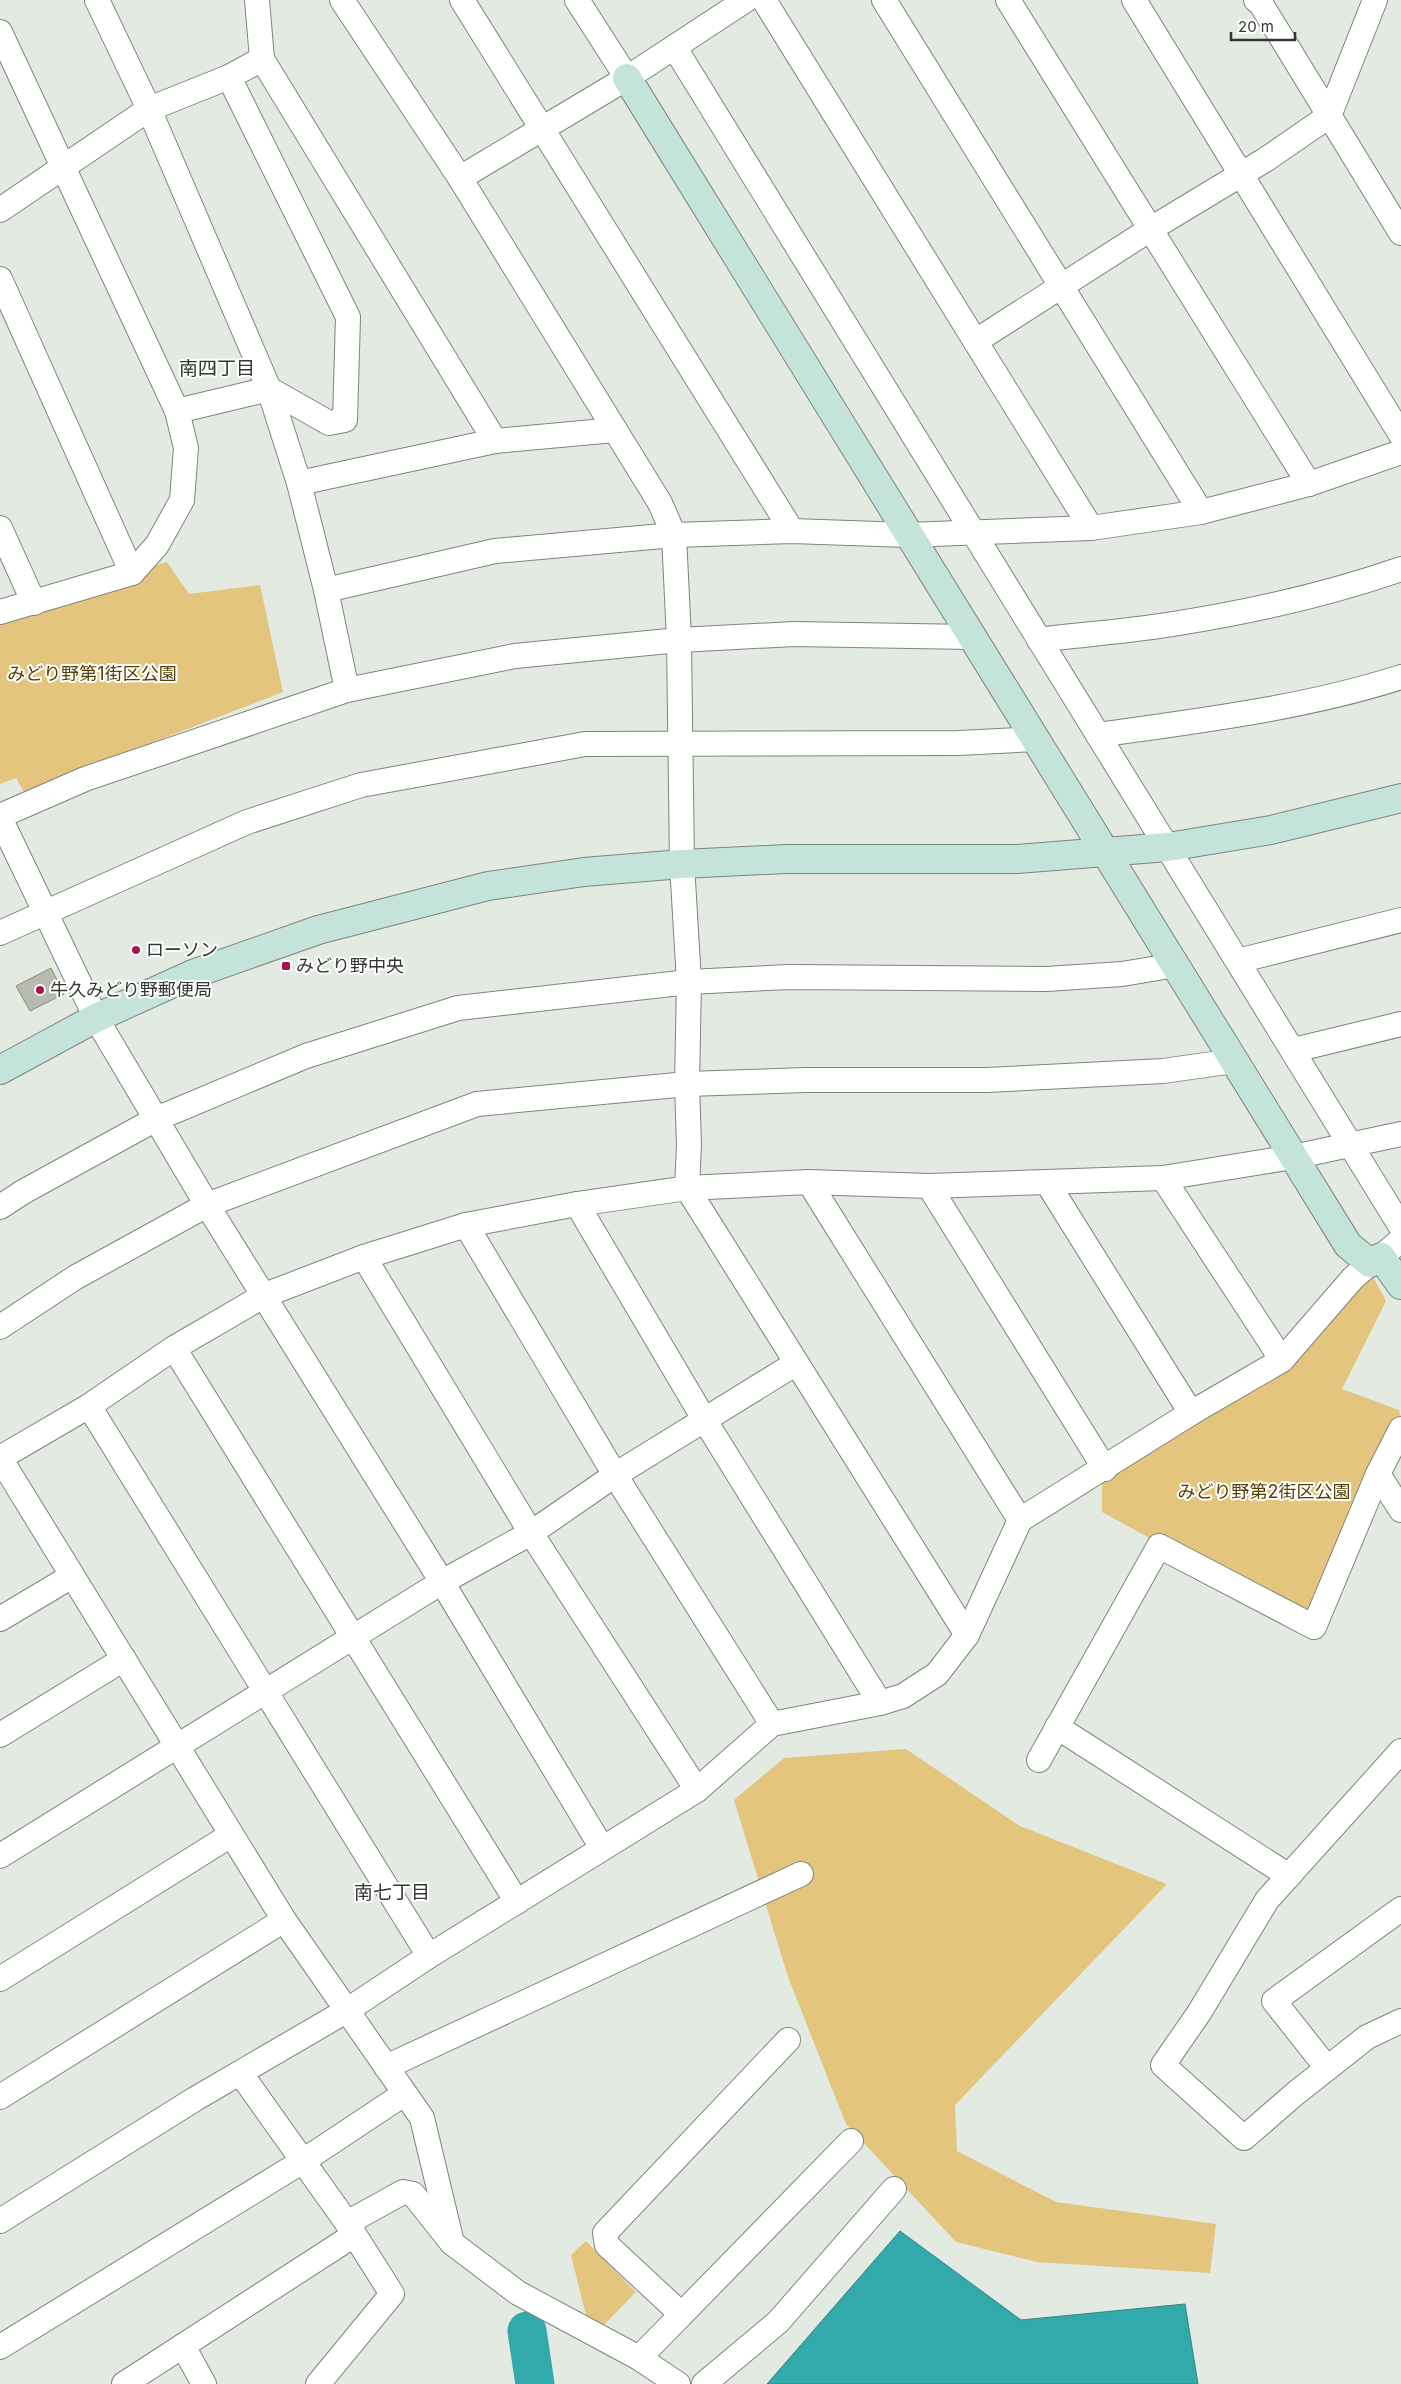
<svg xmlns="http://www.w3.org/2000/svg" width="1401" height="2384" viewBox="0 0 1401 2384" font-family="Inter,'Noto Sans JP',sans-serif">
	<rect width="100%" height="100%" fill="#e2eae1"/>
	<g fill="#e4c57d">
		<path d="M 167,562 L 189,594 L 260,585 L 283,692 L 24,792 L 16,778 L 0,784 L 0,611 Z"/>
		<path d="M 1371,1273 L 1386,1301 L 1342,1389 L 1399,1410 L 1401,1418 L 1307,1624 L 1102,1512 L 1102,1483 L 1243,1394 Z"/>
		<path d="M 906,1749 L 1020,1826 L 1167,1884 L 955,2105 L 957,2151 L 1056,2202 L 1216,2224 L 1210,2273 L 1037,2262 L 956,2242 L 846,2124 L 788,1977 L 734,1800 L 784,1758 Z"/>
		<path d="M 586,2241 L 636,2292 L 601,2328 L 587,2319 L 571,2255 Z"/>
	</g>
	<path fill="#32a9ab" stroke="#328687" d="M 900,2231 L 1021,2320 L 1185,2304 L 1198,2384 L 767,2384 Z"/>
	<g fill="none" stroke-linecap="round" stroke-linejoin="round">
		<path stroke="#32a9ab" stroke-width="39" d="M 527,2331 L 535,2384"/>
	</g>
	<path fill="#b8bab0" stroke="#898a80" d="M 51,968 L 64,994 L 30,1011 L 16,986 Z"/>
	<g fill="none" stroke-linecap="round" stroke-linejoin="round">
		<g stroke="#7e857d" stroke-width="26">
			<g id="street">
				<path d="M 342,0 L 460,178 L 660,503 L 674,535 L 679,640 L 682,864 L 689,982 L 687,1084 L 689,1145 L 687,1188 L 967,1635"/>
				<path d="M 462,0 L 792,531"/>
				<path d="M 577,0 L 627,78"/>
				<path d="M 764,0 L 1091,528"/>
				<path d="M 884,0 L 1201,512"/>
				<path d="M 1008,0 L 1309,484"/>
				<path d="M 1134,0 L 1401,435"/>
				<path d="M 1256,0 L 1261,4 L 1401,233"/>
				<path d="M 0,32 L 177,411 L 269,389 L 329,423 L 345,420 L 348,317 L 229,77"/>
				<path d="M 675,48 L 1401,1227"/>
				<path d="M 262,59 L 495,441"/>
				<path d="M 460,178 L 627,78 L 746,0"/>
				<path d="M 0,210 L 149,109 L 229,77 L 262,59 L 257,0"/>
				<path d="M 0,279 L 132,573 L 0,612"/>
				<path d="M 976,341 L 1149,230 L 1265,160 L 1329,116 L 1375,0"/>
				<path d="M 299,483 L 495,441 L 615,430"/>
				<path d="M 0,528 L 34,603"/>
				<path d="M 132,573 L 157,545 L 182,500 L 186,448 L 177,411"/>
				<path d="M 326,590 L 495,551 L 674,535 L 792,531 L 907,535 L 1091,528 L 1201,512 L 1309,484 L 1401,452"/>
				<path d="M 1039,640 C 1085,634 1133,631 1179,623 C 1254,611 1329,594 1401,569"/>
				<path d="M 347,690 L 515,656 L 679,640 L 794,634 L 971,637"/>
				<path d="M 1098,735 C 1198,721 1305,708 1401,677"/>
				<path d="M 0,816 L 85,779 L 347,690 L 326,590 L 299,483 L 269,389 L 149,109 L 97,0"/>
				<path d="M 0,818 L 96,1018 L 207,1205 L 442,1582 L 602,1848"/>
				<path d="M 0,933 L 247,822 L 361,785 L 585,744 L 959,743 L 1035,739"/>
				<path d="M 1238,961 L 1401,920"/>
				<path d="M 1294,1050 L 1401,1024"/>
				<path d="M 1163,1178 L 1282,1360"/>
				<path d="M 809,1182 L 1020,1520"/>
				<path d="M 1048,1184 L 1191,1413"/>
				<path d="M 929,1186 L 1105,1469"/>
				<path d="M 577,1204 L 704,1419 L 880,1703"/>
				<path d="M 0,1207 L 23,1192 L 156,1119 L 306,1056 L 458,1008 L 689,982 L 789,977 L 1047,979 L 1122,974 L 1176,965"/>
				<path d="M 466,1225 L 615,1475 L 772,1724"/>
				<path d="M 364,1257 L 531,1533 L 697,1790"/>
				<path d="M 1381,1257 L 1401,1240"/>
				<path d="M 0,1327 L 76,1277 L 207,1205 L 477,1104 L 687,1084 L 806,1080 L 987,1080 L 1163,1071 L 1234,1061"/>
				<path d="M 174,1348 L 517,1902"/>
				<path d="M 89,1406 L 429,1956"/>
				<path d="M 0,1458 L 89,1406 L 174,1348 L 265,1295 L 364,1257 L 466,1225 L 577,1204 L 687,1188 L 809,1182 L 929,1186 L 1163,1178 L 1293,1157 L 1401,1134"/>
				<path d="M 0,1458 L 284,1920 L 422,2118 L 452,2243"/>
				<path d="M 1378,1474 L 1401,1510"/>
				<path d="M 0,1619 L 72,1576"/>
				<path d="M 1057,1727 L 1289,1876"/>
				<path d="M 0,1735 L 124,1659"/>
				<path d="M 1401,1751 L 1267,1900 L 1199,2013 L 1163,2065 L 1244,2138 L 1296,2093 L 1367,2037 L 1401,2021"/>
				<path d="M 1039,1760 L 1159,1546 L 1314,1627 L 1378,1474 L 1401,1429"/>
				<path d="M 0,1856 L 442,1582 L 531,1533 L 615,1475 L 795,1364"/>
				<path d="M 0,1979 L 231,1835"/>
				<path d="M 386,2067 L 801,1874"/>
				<path d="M 1327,2068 L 1274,2001 L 1401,1909"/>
				<path d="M 241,2074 L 347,2223 L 392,2294 L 318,2384"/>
				<path d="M 0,2097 L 284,1920"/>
				<path d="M 0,2221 L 195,2099 L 346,2011 L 429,1956 L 697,1790 L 772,1724 L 880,1703 L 903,1696 L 937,1674 L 967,1635 L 1020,1520 L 1191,1413 L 1282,1360 L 1353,1278 L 1370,1263"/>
				<path d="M 347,2223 L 403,2192 L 413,2194 L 452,2243 L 518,2293 L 639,2358 L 678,2384"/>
				<path d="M 680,2313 L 607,2245 L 605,2233 L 788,2040"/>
				<path d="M 183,2346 L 204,2384"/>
				<path d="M 0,2347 L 303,2161 L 404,2094"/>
				<path d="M 639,2358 L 851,2141"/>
				<path d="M 124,2384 L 354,2235"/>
				<path d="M 704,2384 L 778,2322 L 894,2189"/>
			</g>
		</g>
		<g stroke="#7e857d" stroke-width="30">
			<g id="secondary">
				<path d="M 627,78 L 1348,1245 L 1370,1263 L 1381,1257 L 1401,1285"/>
				<path d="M 0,1070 L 96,1018 L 193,974 L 318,930 L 488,886 L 584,872 L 682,864 L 787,859 L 1017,859 L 1168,847 L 1271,830 L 1401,798"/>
			</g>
		</g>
		<use href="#street" stroke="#fff" stroke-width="24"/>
		<use href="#secondary" stroke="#c4e3da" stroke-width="28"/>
	</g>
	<g fill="#a71550" stroke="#fff" stroke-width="2">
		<circle cx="136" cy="950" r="5"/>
		<rect x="281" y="961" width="10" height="10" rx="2.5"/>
		<circle cx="40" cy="990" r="5"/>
	</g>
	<g text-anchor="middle" stroke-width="4" stroke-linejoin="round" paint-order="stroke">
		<g font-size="18" fill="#553f00" stroke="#fff">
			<text x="92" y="680">みどり野第1街区公園</text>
			<text x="1264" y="1498">みどり野第2街区公園</text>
		</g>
		<g font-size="18" fill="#333633" stroke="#fff" text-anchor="start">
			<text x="146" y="956">ローソン</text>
			<text x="296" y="972">みどり野中央</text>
			<text x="50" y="996">牛久みどり野郵便局</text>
		</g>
		<g font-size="19" fill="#333633" stroke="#fff">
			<text x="217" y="375">南四丁目</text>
			<text x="392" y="1899">南七丁目</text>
		</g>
	</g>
	<path d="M1231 32v8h64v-8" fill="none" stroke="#333633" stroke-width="2.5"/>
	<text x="1238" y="32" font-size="15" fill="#333633" stroke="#ffffff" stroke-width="4" paint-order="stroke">20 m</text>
</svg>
